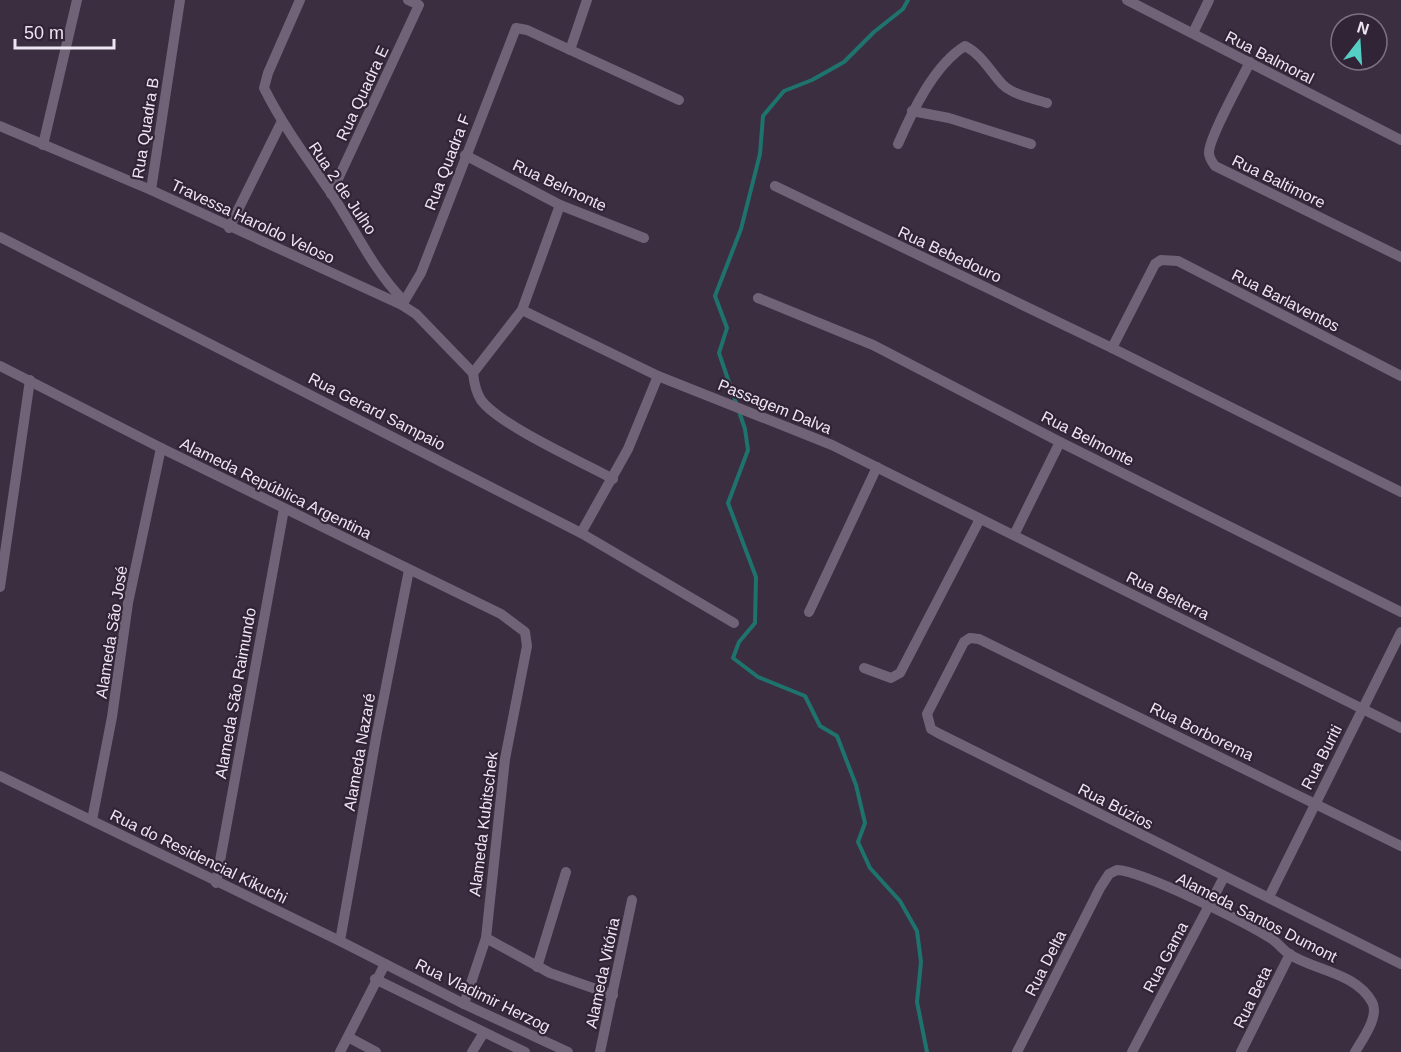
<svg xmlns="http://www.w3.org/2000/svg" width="1401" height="1052" viewBox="0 0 1401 1052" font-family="Arial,sans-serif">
	<rect width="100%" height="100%" fill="#3b2e41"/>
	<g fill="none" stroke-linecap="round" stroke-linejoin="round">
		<path stroke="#1e736d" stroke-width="4" d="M 908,0 L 903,9 L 874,32 L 844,62 L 812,80 L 784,91 L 763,116 L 760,154 L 741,229 L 715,296 L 727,328 L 719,353 L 745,429 L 748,450 L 728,503 L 756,577 L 755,623 L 739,642 L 733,658 L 758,677 L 805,696 L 820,726 L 837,736 L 856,785 L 865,823 L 858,842 L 870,868 L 900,901 L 917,931 L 921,962 L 917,1002 L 927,1052"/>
		<g stroke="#706378" stroke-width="10">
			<path d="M 300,0 L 268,73 L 264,88 C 283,126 307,158 331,193 C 355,229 373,270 404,301"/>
			<path d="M 1127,0 L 1401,140"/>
			<path d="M 1193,33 L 1209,0"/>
			<path d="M 570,50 L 587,0"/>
			<path d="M 1250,62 C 1242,79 1208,139 1209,153 C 1209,158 1212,162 1215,166 L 1401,257"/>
			<path d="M 912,111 L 949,118 L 1031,144"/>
			<path d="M 0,126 L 151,190 L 402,305 L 416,314 L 473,373"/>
			<path d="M 898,144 C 912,112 934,65 965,46 C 981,54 990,71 1002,84 C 1013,95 1032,98 1047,103"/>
			<path d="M 43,145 L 77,0"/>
			<path d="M 465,155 L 560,205 L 644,238"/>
			<path d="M 775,186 L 1112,348"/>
			<path d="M 151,190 L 180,0"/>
			<path d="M 331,194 L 419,5 L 408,0"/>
			<path d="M 229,228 L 281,123"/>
			<path d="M 0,237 L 581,533 L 734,623"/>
			<path d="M 758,298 L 873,345 L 1060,442 L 1401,612"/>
			<path d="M 402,305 L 421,273 L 516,28 L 527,30 L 679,100"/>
			<path d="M 522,310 L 658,376 L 832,445 L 1401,728"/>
			<path d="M 0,366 L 161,448 L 501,614 L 525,632 L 527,646 L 505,759 L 486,938 L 464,1004"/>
			<path d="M 473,373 L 522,310 L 560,205"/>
			<path d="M 473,373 C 474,383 476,392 481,400 C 499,425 582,462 613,479"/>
			<path d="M 1401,376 L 1178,261 L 1161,260 L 1155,264 L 1112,348 L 1401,492"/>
			<path d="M 581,533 L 628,449 L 658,376"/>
			<path d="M 1014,535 L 1060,442"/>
			<path d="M 0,587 L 30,380"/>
			<path d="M 809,612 L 877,467"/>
			<path d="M 864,668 L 891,678 L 900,673 L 980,519"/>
			<path d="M 0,776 L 340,941 L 464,1004 L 568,1052"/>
			<path d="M 92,820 L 112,717 L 128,603 L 161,448"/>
			<path d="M 1401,846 L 979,639 L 970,638 L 964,642 L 927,714 L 931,729 L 938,733 L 1401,964"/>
			<path d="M 216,883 L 284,509"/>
			<path d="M 1269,897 L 1401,632"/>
			<path d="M 486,938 L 550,973 L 613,995"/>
			<path d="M 340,941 L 377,732 L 409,570"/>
			<path d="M 537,967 L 566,872"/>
			<path d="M 375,979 L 525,1052"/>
			<path d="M 348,1037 L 376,1052"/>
			<path d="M 340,1052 L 385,964"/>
			<path d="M 472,1052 L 483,1034"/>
			<path d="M 600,1052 L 632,900"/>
			<path d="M 1017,1052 L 1100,888 L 1109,874 L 1117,870 C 1143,871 1247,923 1272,939 C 1278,943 1283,950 1289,954 C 1315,971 1355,972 1372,1002 C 1380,1016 1362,1040 1355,1052"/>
			<path d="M 1132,1052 L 1224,877"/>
			<path d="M 1241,1052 L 1290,954"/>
		</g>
	</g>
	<g text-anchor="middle" stroke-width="4.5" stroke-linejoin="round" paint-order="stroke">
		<g font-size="16" fill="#ede5f1" stroke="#312437">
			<text transform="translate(1270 57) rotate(27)" y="6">Rua Balmoral</text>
			<text transform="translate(362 93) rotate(-65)" y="6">Rua Quadra E</text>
			<text transform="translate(145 128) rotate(-81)" y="6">Rua Quadra B</text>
			<text transform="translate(447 162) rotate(-69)" y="6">Rua Quadra F</text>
			<text transform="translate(1279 181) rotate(26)" y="6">Rua Baltimore</text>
			<text transform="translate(560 185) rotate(25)" y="6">Rua Belmonte</text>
			<text transform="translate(343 188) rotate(56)" y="6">Rua 2 de Julho</text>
			<text transform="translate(253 221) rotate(25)" y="6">Travessa Haroldo Veloso</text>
			<text transform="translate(950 254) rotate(25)" y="6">Rua Bebedouro</text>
			<text transform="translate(1286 300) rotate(27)" y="6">Rua Barlaventos</text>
			<text transform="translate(775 406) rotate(22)" y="6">Passagem Dalva</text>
			<text transform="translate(377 411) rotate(27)" y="6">Rua Gerard Sampaio</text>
			<text transform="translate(1088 438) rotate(27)" y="6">Rua Belmonte</text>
			<text transform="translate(276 488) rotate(26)" y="6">Alameda República Argentina</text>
			<text transform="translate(1168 595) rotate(26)" y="6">Rua Belterra</text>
			<text transform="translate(111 632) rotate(-81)" y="6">Alameda São José</text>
			<text transform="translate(235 693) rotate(-80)" y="6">Alameda São Raimundo</text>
			<text transform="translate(1202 731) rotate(26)" y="6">Rua Borborema</text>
			<text transform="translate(359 752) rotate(-80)" y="6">Alameda Nazaré</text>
			<text transform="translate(1321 757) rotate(-63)" y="6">Rua Buriti</text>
			<text transform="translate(1116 806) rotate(27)" y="6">Rua Búzios</text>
			<text transform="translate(483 824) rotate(-83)" y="6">Alameda Kubitschek</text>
			<text transform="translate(199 856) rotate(26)" y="6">Rua do Residencial Kikuchi</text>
			<text transform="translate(1257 917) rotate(27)" y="6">Alameda Santos Dumont</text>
			<text transform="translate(1165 957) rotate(-62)" y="6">Rua Gama</text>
			<text transform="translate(1045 963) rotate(-63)" y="6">Rua Delta</text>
			<text transform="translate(602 973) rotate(-78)" y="6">Alameda Vitória</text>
			<text transform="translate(483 995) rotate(26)" y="6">Rua Vladimir Herzog</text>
			<text transform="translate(1252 997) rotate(-64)" y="6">Rua Beta</text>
		</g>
	</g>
	<g transform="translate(1359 42) rotate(17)"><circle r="28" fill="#312437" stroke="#7c7181" stroke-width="1.5"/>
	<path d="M0-4.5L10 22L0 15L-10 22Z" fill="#55cec5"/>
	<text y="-9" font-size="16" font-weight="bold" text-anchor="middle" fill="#ede5f1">N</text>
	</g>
	<path d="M15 39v9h99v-9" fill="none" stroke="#ede5f1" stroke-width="3"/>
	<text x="24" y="39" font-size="18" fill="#ede5f1" stroke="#312437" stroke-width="4.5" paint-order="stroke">50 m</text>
</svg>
